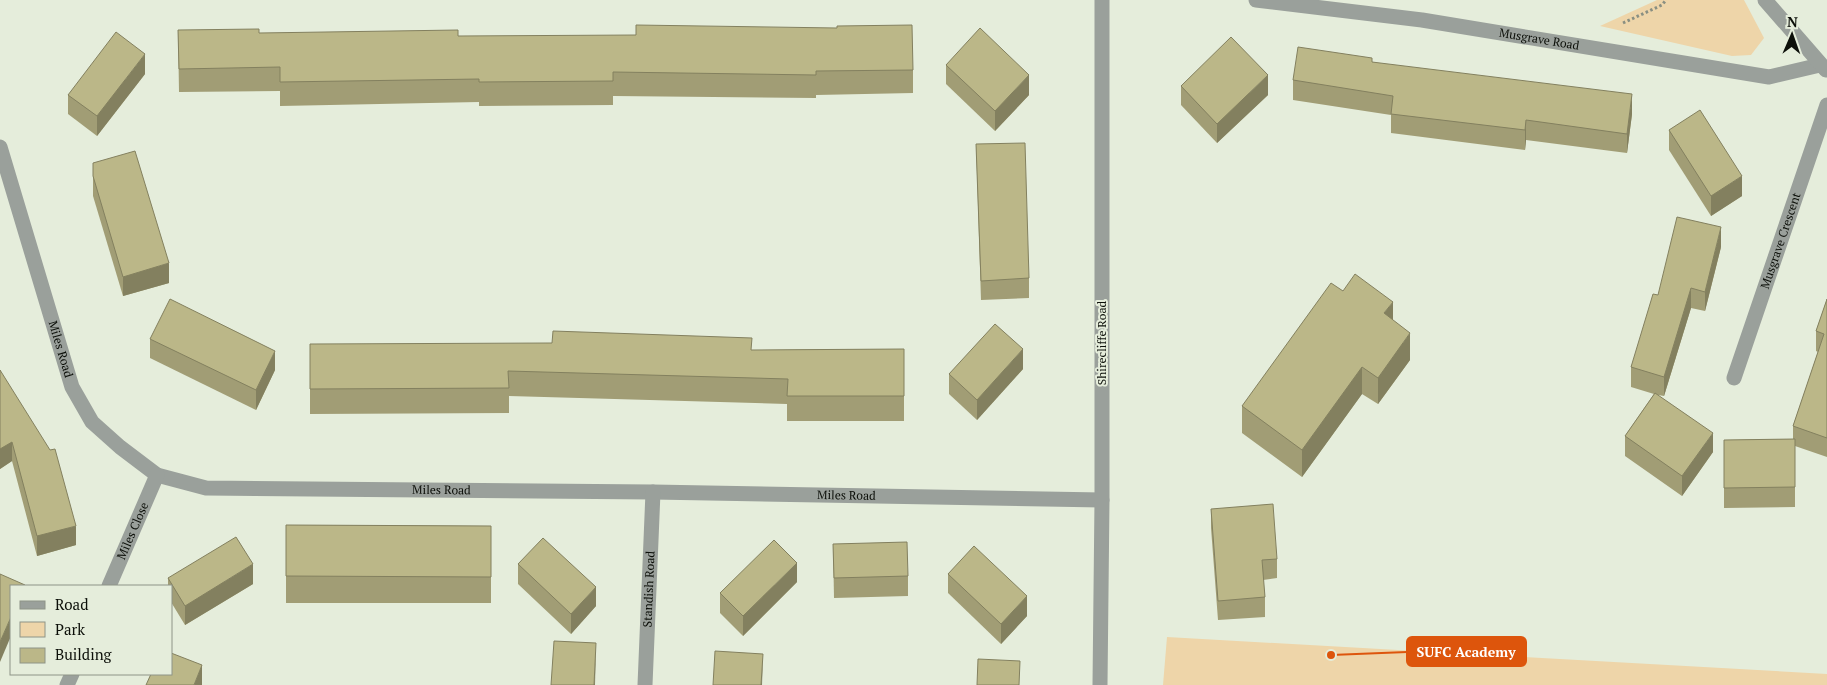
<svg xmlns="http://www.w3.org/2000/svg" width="1827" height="685" viewBox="0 0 1827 685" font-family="'PT Serif',serif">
	<rect width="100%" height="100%" fill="#e5eddb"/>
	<g fill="#eed5a9">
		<path d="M 1657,0 L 1744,0 L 1764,38 L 1751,55 L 1732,56 L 1600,26 Z"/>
		<path d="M 1167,637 L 1827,674 L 1827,685 L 1163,685 Z"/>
	</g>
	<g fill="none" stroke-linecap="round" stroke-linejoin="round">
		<path stroke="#898f82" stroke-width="3" stroke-dasharray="2.5 2.5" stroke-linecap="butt" d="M 1623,23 L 1662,5 L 1666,0"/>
		<g stroke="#9aa09b" stroke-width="15">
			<path id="s1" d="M 1256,0 L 1422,20 L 1769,77 L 1820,65"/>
			<path d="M 1765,0 L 1826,70"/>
			<path id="s2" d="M 0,147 L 72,387 L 92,422 L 120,447 L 157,475 L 206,488 L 653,492 L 1102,500"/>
			<path id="s3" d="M 1734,378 L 1827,105"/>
			<path id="s4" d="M 109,586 L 157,475"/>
			<path d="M 67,685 L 72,674"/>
			<path id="s5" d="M 645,685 L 653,492"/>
			<path d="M 1100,685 L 1102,500 L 1102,0"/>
		</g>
	</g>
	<g fill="#a19d75">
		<path d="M 178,30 L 259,33 L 458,36 L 913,70 L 913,93 L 816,95 L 816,98 L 613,96 L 613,105 L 479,106 L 479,102 L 280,106 L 280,91 L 179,92 Z"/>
		<path d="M 1372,62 L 1632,114 L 1627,153 L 1526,140 L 1525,150 L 1391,133 L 1391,115 L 1293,100 L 1293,80 Z"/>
		<path d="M 946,65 L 1029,95 L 995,131 L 946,84 Z"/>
		<path d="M 145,74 L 97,136 L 68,114 L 68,95 Z"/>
		<path d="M 1181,86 L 1268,95 L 1217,143 L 1181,105 Z"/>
		<path d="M 1669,130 L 1742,196 L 1711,216 L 1669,150 Z"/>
		<path d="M 976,144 L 1029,278 L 1029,298 L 981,300 Z"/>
		<path d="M 93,163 L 169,283 L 123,296 L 93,196 Z"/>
		<path d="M 1721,247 L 1705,311 L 1691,308 L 1664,396 L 1658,395 L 1713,452 L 1682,496 L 1625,456 L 1625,436 L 1654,394 L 1631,387 L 1631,367 L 1658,295 Z"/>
		<path d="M 1343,291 L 1393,320 L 1410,360 L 1378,404 L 1362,394 L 1302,477 L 1242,433 L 1242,406 Z"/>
		<path d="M 1827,299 L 1827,457 L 1795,446 L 1795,507 L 1724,508 L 1724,440 L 1793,439 L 1793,426 L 1818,352 L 1816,351 L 1816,331 Z"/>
		<path d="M 150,339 L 275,370 L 256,410 L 150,358 Z"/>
		<path d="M 310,344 L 752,350 L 904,349 L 904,421 L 787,421 L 787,404 L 509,396 L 509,413 L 310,414 Z"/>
		<path d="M 1023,369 L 977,420 L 949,394 L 949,374 Z"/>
		<path d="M 0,370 L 76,545 L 37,556 L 12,461 L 0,469 Z"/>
		<path d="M 1211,509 L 1277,559 L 1277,578 L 1263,580 L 1265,597 L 1265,617 L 1218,620 L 1211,528 Z"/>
		<path d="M 286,525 L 491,526 L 491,603 L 286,603 Z"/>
		<path d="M 833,544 L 908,576 L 908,596 L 834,598 Z"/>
		<path d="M 518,564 L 596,606 L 571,634 L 518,584 Z"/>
		<path d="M 948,574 L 1027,616 L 1001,644 L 948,593 Z"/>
		<path d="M 168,578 L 253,584 L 185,625 L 171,602 L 171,586 L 168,586 Z"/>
		<path d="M 797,582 L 743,636 L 720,613 L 720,593 Z"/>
	</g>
	<g fill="#83805f">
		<path d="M 145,54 L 145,74 L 97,136 L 97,116 Z"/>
		<path d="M 1029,75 L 1029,95 L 995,131 L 995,111 Z"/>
		<path d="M 1268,75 L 1268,95 L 1217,143 L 1217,124 Z"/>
		<path d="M 1632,94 L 1632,114 L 1627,153 L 1627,134 Z"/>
		<path d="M 1526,120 L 1526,140 L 1525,150 L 1525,130 Z"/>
		<path d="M 1742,176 L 1742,196 L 1711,216 L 1711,196 Z"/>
		<path d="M 1721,227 L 1721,247 L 1705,311 L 1705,292 Z"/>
		<path d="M 169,263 L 169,283 L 123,296 L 123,277 Z"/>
		<path d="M 1691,288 L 1691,308 L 1664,396 L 1664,377 Z"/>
		<path d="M 1393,302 L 1393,328 L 1384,313 Z"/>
		<path d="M 1410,333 L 1410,360 L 1378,404 L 1378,378 Z"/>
		<path d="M 1023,349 L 1023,369 L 977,420 L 977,400 Z"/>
		<path d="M 275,351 L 275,370 L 256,410 L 256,390 Z"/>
		<path d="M 1362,367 L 1362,394 L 1302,477 L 1302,450 Z"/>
		<path d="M 1713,433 L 1713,452 L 1682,496 L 1682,476 Z"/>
		<path d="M 12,442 L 12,461 L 0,469 L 0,449 Z"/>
		<path d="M 76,526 L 76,545 L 37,556 L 37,536 Z"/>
		<path d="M 797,563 L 797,582 L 743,636 L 743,616 Z"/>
		<path d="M 253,564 L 253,584 L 185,625 L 185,606 Z"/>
		<path d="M 596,587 L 596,606 L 571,634 L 571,614 Z"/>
		<path d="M 1027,596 L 1027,616 L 1001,644 L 1001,624 Z"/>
		<path d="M 11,617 L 11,636 L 0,662 L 0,642 Z"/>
		<path d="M 596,643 L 595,685 L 594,685 Z"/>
		<path d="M 763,654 L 762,685 L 761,685 Z"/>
		<path d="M 202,665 L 202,685 L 194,685 Z"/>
	</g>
	<g fill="#bbb788" stroke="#83805f">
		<path d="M 636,25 L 837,28 L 837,26 L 912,25 L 913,70 L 816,71 L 816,75 L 613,72 L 613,81 L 479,82 L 479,79 L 280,82 L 280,67 L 179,69 L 178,30 L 259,29 L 259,33 L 458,30 L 458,36 L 636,35 Z"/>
		<path d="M 980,28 L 1029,75 L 995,111 L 946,65 Z"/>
		<path d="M 116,32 L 145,54 L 97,116 L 68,95 Z"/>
		<path d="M 1231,37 L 1268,75 L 1217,124 L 1181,86 Z"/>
		<path d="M 1298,47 L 1372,58 L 1372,62 L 1632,94 L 1627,134 L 1526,120 L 1525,130 L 1391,114 L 1393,96 L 1293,80 Z"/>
		<path d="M 1700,110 L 1742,176 L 1711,196 L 1669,130 Z"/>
		<path d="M 1025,143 L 1029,278 L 981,281 L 976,144 Z"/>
		<path d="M 135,151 L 169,263 L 123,277 L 93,176 L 93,163 Z"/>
		<path d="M 1677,217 L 1721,227 L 1705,292 L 1691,288 L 1664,377 L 1631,367 L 1653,294 L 1658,295 Z"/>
		<path d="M 1355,274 L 1393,302 L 1384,313 L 1410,333 L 1378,378 L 1362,367 L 1302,450 L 1242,406 L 1331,283 L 1343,291 Z"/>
		<path d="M 170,299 L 275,351 L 256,390 L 150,339 Z"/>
		<path d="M 1827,299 L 1827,438 L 1793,426 L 1824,334 L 1816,331 Z"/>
		<path d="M 995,324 L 1023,349 L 977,400 L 949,374 Z"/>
		<path d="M 553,331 L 752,338 L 751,350 L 904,349 L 904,396 L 787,396 L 788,379 L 508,371 L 509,388 L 310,389 L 310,344 L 552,343 Z"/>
		<path d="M 0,370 L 50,450 L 55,449 L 76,526 L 37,536 L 12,442 L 0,449 Z"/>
		<path d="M 1655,393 L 1713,433 L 1682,476 L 1625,436 Z"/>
		<path d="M 1795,439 L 1795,487 L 1724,488 L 1724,440 Z"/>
		<path d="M 1273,504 L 1277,559 L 1262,560 L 1265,597 L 1218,601 L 1211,509 Z"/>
		<path d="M 286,525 L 491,526 L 491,577 L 286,576 Z"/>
		<path d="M 236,537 L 253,564 L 185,606 L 168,578 Z"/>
		<path d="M 543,538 L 596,587 L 571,614 L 518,564 Z"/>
		<path d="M 774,540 L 797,563 L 743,616 L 720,593 Z"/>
		<path d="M 907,542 L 908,576 L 834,578 L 833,544 Z"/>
		<path d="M 974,546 L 1027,596 L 1001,624 L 948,574 Z"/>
		<path d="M 0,574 L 25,585 L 25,586 L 11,586 L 11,617 L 0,642 Z"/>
		<path d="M 554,641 L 596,643 L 594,685 L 551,685 Z"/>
		<path d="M 715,651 L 763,654 L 761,685 L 713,685 Z"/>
		<path d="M 171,653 L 202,665 L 194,685 L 146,685 L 151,674 L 171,674 Z"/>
		<path d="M 978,659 L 1020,661 L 1019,685 L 977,685 Z"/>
	</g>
	<g text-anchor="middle" stroke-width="4" stroke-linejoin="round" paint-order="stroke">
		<g font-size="12" fill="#0c0f09" stroke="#e5eddb">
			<text dy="4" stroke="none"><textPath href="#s1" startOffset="286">Musgrave Road</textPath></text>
			<text dy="4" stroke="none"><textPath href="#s3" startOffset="145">Musgrave Crescent</textPath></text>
			<text transform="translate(1102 343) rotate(-90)" y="4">Shirecliffe Road</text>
			<text dy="4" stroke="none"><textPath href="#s2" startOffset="211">Miles Road</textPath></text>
			<text dy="4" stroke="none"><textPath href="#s2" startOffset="661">Miles Road</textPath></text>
			<text dy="4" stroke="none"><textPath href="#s2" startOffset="1066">Miles Road</textPath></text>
			<text dy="4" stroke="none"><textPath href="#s4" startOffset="60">Miles Close</textPath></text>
			<text dy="4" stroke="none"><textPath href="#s5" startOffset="96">Standish Road</textPath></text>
		</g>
	</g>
	<path fill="none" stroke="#dd550c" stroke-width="2" d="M1331 655L1407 652"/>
	<circle fill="#dd550c" stroke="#e5eddb" stroke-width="2" cx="1331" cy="655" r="5"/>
	<rect fill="#dd550c" stroke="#dd550c" stroke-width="2" x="1407" y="637" width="119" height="29" rx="5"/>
	<g font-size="14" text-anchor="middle" font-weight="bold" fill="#fff">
		<text x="1466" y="657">SUFC Academy</text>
	</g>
	<rect x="10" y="585" width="162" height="90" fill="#e5eddb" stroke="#8e9487"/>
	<rect x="20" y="601" width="25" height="8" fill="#9aa09b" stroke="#8e9487"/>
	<text x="55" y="610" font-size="15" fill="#0c0f09">Road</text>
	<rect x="20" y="622" width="25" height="15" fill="#eed5a9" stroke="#8e9487"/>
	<text x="55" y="635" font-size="15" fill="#0c0f09">Park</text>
	<rect x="20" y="648" width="25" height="15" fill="#bbb788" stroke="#8e9487"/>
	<text x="55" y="660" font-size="15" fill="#0c0f09">Building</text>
	<g transform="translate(1792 35) rotate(2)" stroke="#e5eddb" stroke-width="4" paint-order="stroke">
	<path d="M0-4L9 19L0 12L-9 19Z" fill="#0c0f09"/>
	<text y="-8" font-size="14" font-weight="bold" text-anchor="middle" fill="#0c0f09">N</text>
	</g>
</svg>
